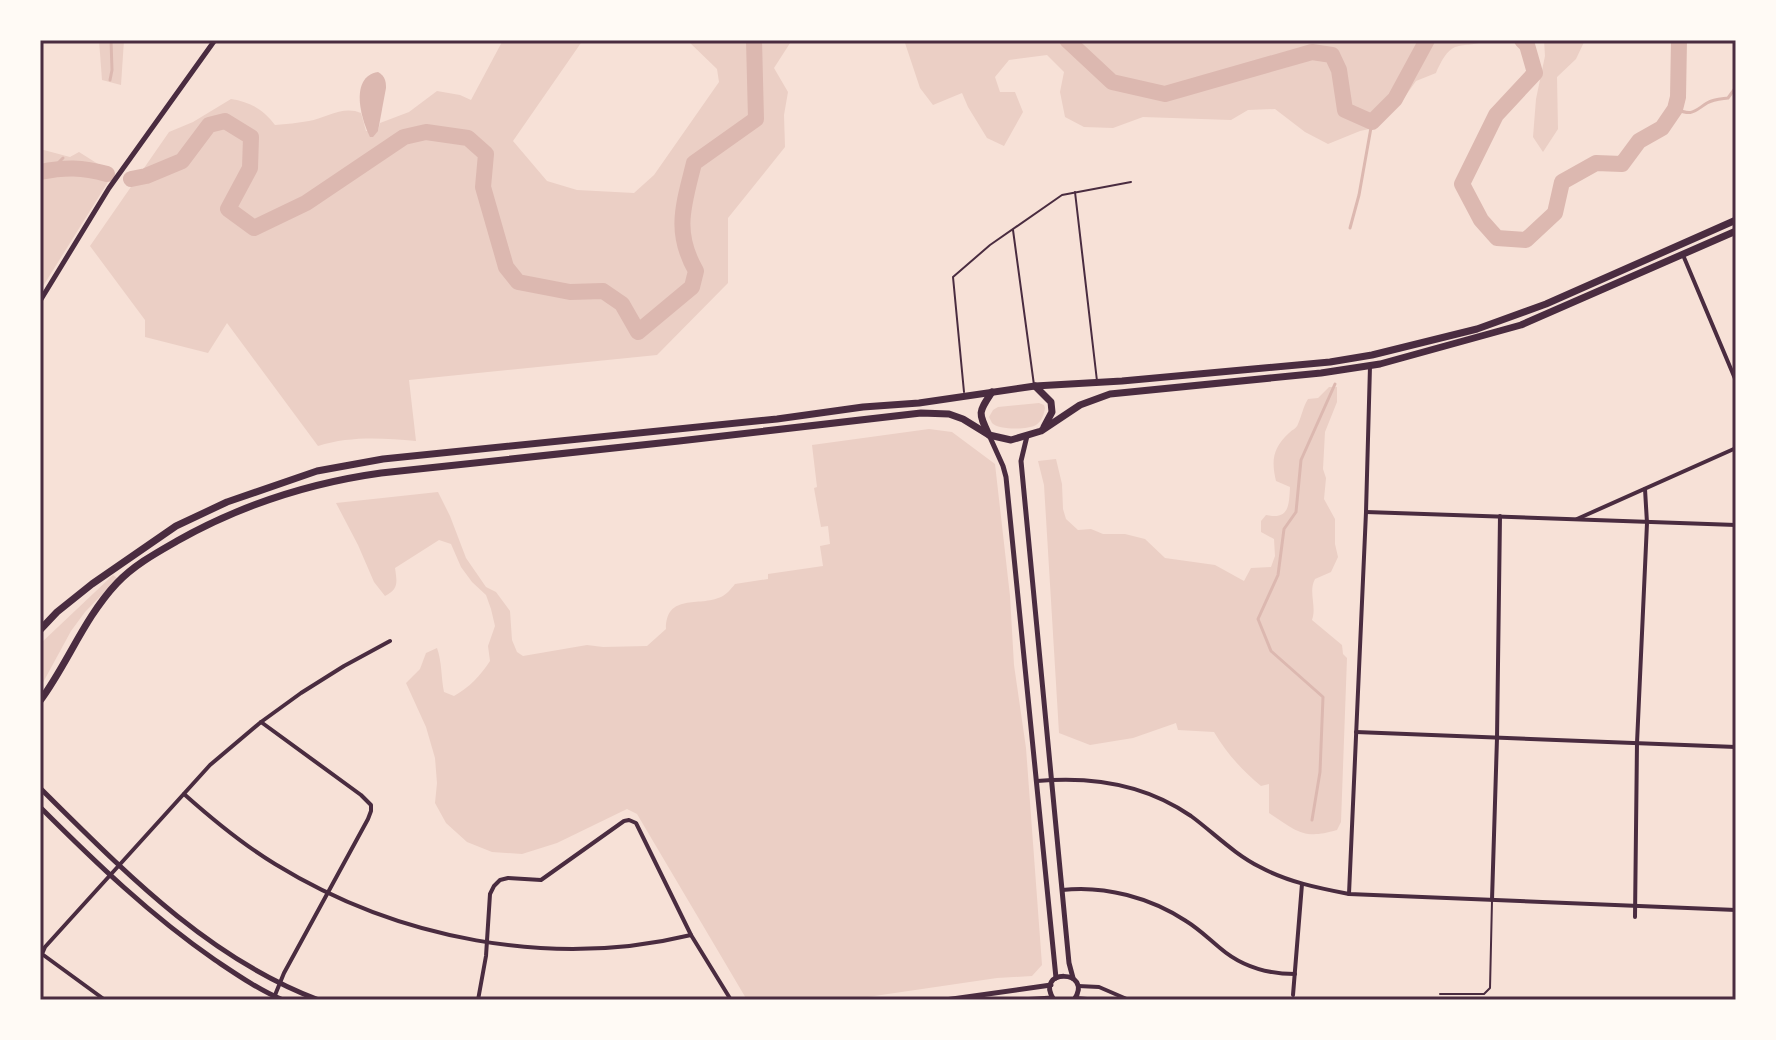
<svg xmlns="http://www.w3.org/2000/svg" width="1776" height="1040" viewBox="0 0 1776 1040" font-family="'Zilla Slab',serif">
	<rect width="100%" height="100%" fill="#f7e1d7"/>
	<g fill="#ebcfc5">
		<path d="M 99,40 L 124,40 L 121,85 L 102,80 Z"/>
		<path d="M 503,40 L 583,40 L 513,141 L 547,181 L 577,190 L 634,193 L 654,175 L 719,82 L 717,69 L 687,40 L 792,40 L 774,68 L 788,92 L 784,115 L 785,147 L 728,218 L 728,283 L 657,355 L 409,380 L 416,441 C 382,438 350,436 318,446 L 227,323 L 208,353 L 145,337 L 145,320 L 90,246 L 169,132 L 193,122 L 231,99 C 250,102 263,109 275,125 C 286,124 298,123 309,121 C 325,118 344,105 361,113 L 366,131 L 378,131 L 380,123 L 409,112 L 437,91 L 460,95 L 471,100 Z"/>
		<path d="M 904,40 L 1490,40 C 1458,51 1453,35 1436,73 L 1416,81 L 1399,105 L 1378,127 L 1360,131 L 1328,144 L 1305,132 L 1275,109 L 1248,110 L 1231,120 L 1143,117 L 1113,128 L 1084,127 L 1065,117 L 1060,92 L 1064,72 L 1047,55 L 1009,60 L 995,77 L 1000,92 L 1015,92 L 1023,112 L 1004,146 L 987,138 L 968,107 L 962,93 L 933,105 L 920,88 Z"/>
		<path d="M 1544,40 L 1585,40 L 1576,59 L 1557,77 L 1558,129 L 1543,152 L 1533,137 L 1536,99 L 1545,56 Z"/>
		<path d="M 40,149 L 70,157 L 79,152 L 98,164 L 108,182 L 40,291 Z"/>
		<path d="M 1329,387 L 1337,387 L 1337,402 L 1325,432 L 1323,469 L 1326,478 L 1324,499 L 1335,519 L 1335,544 L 1338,557 L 1331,572 L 1315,579 C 1308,592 1317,606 1312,620 L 1342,645 L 1343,654 L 1347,658 L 1341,822 L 1337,830 C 1303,840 1297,831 1269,813 L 1269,784 L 1261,786 C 1242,770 1227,754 1214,732 L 1178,730 L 1176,723 L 1133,738 L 1090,745 L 1059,733 L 1044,485 L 1038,461 L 1056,459 L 1062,484 L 1063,509 L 1066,519 L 1078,530 L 1091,529 L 1103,534 L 1125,534 L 1145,539 L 1165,558 L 1215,565 L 1244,581 L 1251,568 L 1271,567 L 1275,556 L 1274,539 L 1261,532 L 1261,521 L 1266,515 C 1289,520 1289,506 1290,487 L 1276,481 C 1271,460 1273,448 1289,433 C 1293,429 1296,429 1298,424 C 1302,415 1303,407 1308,399 L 1318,398 Z"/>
		<path d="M 1039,403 L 1044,405 L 1045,408 C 1044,414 1042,421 1036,425 C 1028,430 998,430 992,423 C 991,421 990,419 989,417 L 993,410 L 998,407 Z"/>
		<path d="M 929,429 L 952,432 L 995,464 L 1010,596 L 1014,665 L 1026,748 L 1042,965 L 1032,976 L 997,978 L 847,1000 L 747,1000 L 637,814 L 627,809 L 557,843 L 522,854 L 492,852 L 467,842 L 446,823 L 435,803 L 437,783 L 435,758 L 426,727 L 406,683 L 420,669 L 426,653 L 437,648 C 442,662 441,677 444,692 L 454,696 C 470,687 480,676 490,661 L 488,646 L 495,626 L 491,609 L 486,595 L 472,582 L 461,567 L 451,544 L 439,540 L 395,568 C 397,582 399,589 385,596 L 374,582 L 358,545 L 336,503 L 438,492 L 450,516 L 466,558 L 486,587 L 496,592 L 510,611 L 512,640 L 517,652 L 523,656 L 587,645 L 603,647 L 647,646 L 666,629 C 666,593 699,607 721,597 C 726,595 731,589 735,584 L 768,579 L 768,574 L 823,566 L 820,546 L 830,544 L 828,526 L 821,527 L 814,488 L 817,487 L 812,445 Z"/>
		<path d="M 113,575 L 117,578 L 115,581 L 85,612 L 71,631 L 40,688 L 40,644 Z"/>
	</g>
	<path fill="#dcb8b0" d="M 378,72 C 385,76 386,81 386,88 L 378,131 L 373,137 L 370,137 C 361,119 349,77 378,72 Z"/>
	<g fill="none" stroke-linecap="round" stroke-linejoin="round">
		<g stroke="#dcb8b0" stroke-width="3">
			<path d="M 110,80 L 112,70 L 111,40"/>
			<path d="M 1675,109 C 1693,116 1693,112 1707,103 C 1714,99 1721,99 1728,98 L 1736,87"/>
			<path d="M 56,169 L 59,162 L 63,158"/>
			<path d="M 1350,228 L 1359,195 L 1372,122"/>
			<path d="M 1312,820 L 1320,772 L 1323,697 L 1271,651 L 1258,619 L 1278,575 L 1284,529 L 1296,512 L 1301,460 L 1335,384"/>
		</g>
		<g stroke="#dcb8b0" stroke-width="16">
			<path d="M 1067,40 L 1112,82 L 1165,94 L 1312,52 L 1332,55 L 1339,70 L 1345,110 L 1372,122 L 1395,99 L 1427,40"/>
			<path d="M 1522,40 L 1527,45 L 1535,73 L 1496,115 L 1462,184 L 1481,220 L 1497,238 L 1526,240 L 1555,213 L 1562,182 L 1596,163 L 1622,164 L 1639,141 L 1662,128 L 1675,109 L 1678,97 L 1679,40"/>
			<path d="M 40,172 C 65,167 82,167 107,174"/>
			<path d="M 131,179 L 146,176 L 182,161 L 209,125 L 225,121 L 251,137 L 250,168 L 228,209 L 254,228 L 306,203 L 404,137 L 426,132 L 468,138 L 486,154 L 483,187 L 506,267 L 518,282 L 570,292 L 603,291 L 622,304 L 638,332 L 692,287 L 696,271 C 673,231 684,204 694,163 L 756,119 L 754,40"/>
		</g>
		<g stroke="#4a2c40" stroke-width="2">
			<path d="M 1075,192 L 1097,381"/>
			<path d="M 1013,230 L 1034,385"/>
			<path d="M 964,392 L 953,277 L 990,245 L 1062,195 L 1131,182"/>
			<path d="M 1440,994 L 1484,994 L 1490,988 L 1492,901"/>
		</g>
		<g stroke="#4a2c40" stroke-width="4">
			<path d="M 1683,255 L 1736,381"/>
			<path d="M 1366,512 L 1736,525"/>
			<path d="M 1577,519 L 1736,448"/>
			<path d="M 261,722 L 361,795 L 371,805 L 371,811 L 368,819 L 284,973 L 273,1000"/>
			<path d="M 1356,732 L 1736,747"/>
			<path d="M 1037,781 C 1092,776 1145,784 1191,816 C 1214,833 1234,854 1260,867 C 1288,882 1318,888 1349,894 L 1736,910"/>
			<path d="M 184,794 C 212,819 242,844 275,864 C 397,939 551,969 691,935"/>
			<path d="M 1062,890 C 1105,885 1151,898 1186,921 C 1199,929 1209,939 1220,948 C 1242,967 1267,974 1295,974"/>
			<path d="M 1349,894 L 1366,512 L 1370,366"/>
			<path d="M 1492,900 L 1497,738 L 1500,516"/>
			<path d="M 1635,917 L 1637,743 L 1647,523 L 1645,489"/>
			<path d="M 1078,986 L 1099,987 L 1129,1000"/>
			<path d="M 1293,995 L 1302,884"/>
			<path d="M 1075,998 L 1099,1000"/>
			<path d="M 105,1000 L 42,954 L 45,947 L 210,765 L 261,722 L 301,693 L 344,666 L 390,641"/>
			<path d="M 478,1000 L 486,956 L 490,894 L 494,886 L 500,880 L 508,878 L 541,880 L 624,821 L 629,820 L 636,823 L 691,935 L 731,1000"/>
		</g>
		<g stroke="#4a2c40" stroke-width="5">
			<path d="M 40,301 L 109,188 L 215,40"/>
			<path d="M 989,435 L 1003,466 L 1006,477 L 1056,978"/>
			<path d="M 1027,436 L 1021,461 L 1069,963 L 1073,978"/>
			<path d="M 40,788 C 123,870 207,958 319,1000"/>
			<path d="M 40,807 C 95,862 150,915 215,960 C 236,974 259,990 283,1000"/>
			<path d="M 945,1000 L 1051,985"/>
			<path d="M 1021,1000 L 1052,998"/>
			<path d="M 1054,1000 C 1033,968 1095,969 1074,1000"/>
		</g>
		<g stroke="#4a2c40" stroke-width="7">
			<path d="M 1035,386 L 1051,402 L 1052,412 L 1044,427"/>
			<path d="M 989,435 C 978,412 978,413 992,392"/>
			<path d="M 40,630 L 57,612 L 92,584 L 176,526 L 227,502 L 317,471 L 383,459 L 777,419 L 863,407 L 919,403 L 1035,386 L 1122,381 L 1264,368 L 1330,362 L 1372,355 L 1477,329 L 1546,304 L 1736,220"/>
			<path d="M 40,701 C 68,663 84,618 117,583 C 134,565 156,553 177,541 C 241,505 309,483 381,473 L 679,441 L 921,413 L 949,414 L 963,419 L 989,435 L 1011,440 L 1041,431 L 1080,405 L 1110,394 L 1321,373 L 1380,364 L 1521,325 L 1736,231"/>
		</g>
	</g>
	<rect width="1776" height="1040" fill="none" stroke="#fffaf5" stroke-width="84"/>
	<rect x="42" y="42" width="1692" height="956" fill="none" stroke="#4a2c40" stroke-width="3"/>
</svg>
